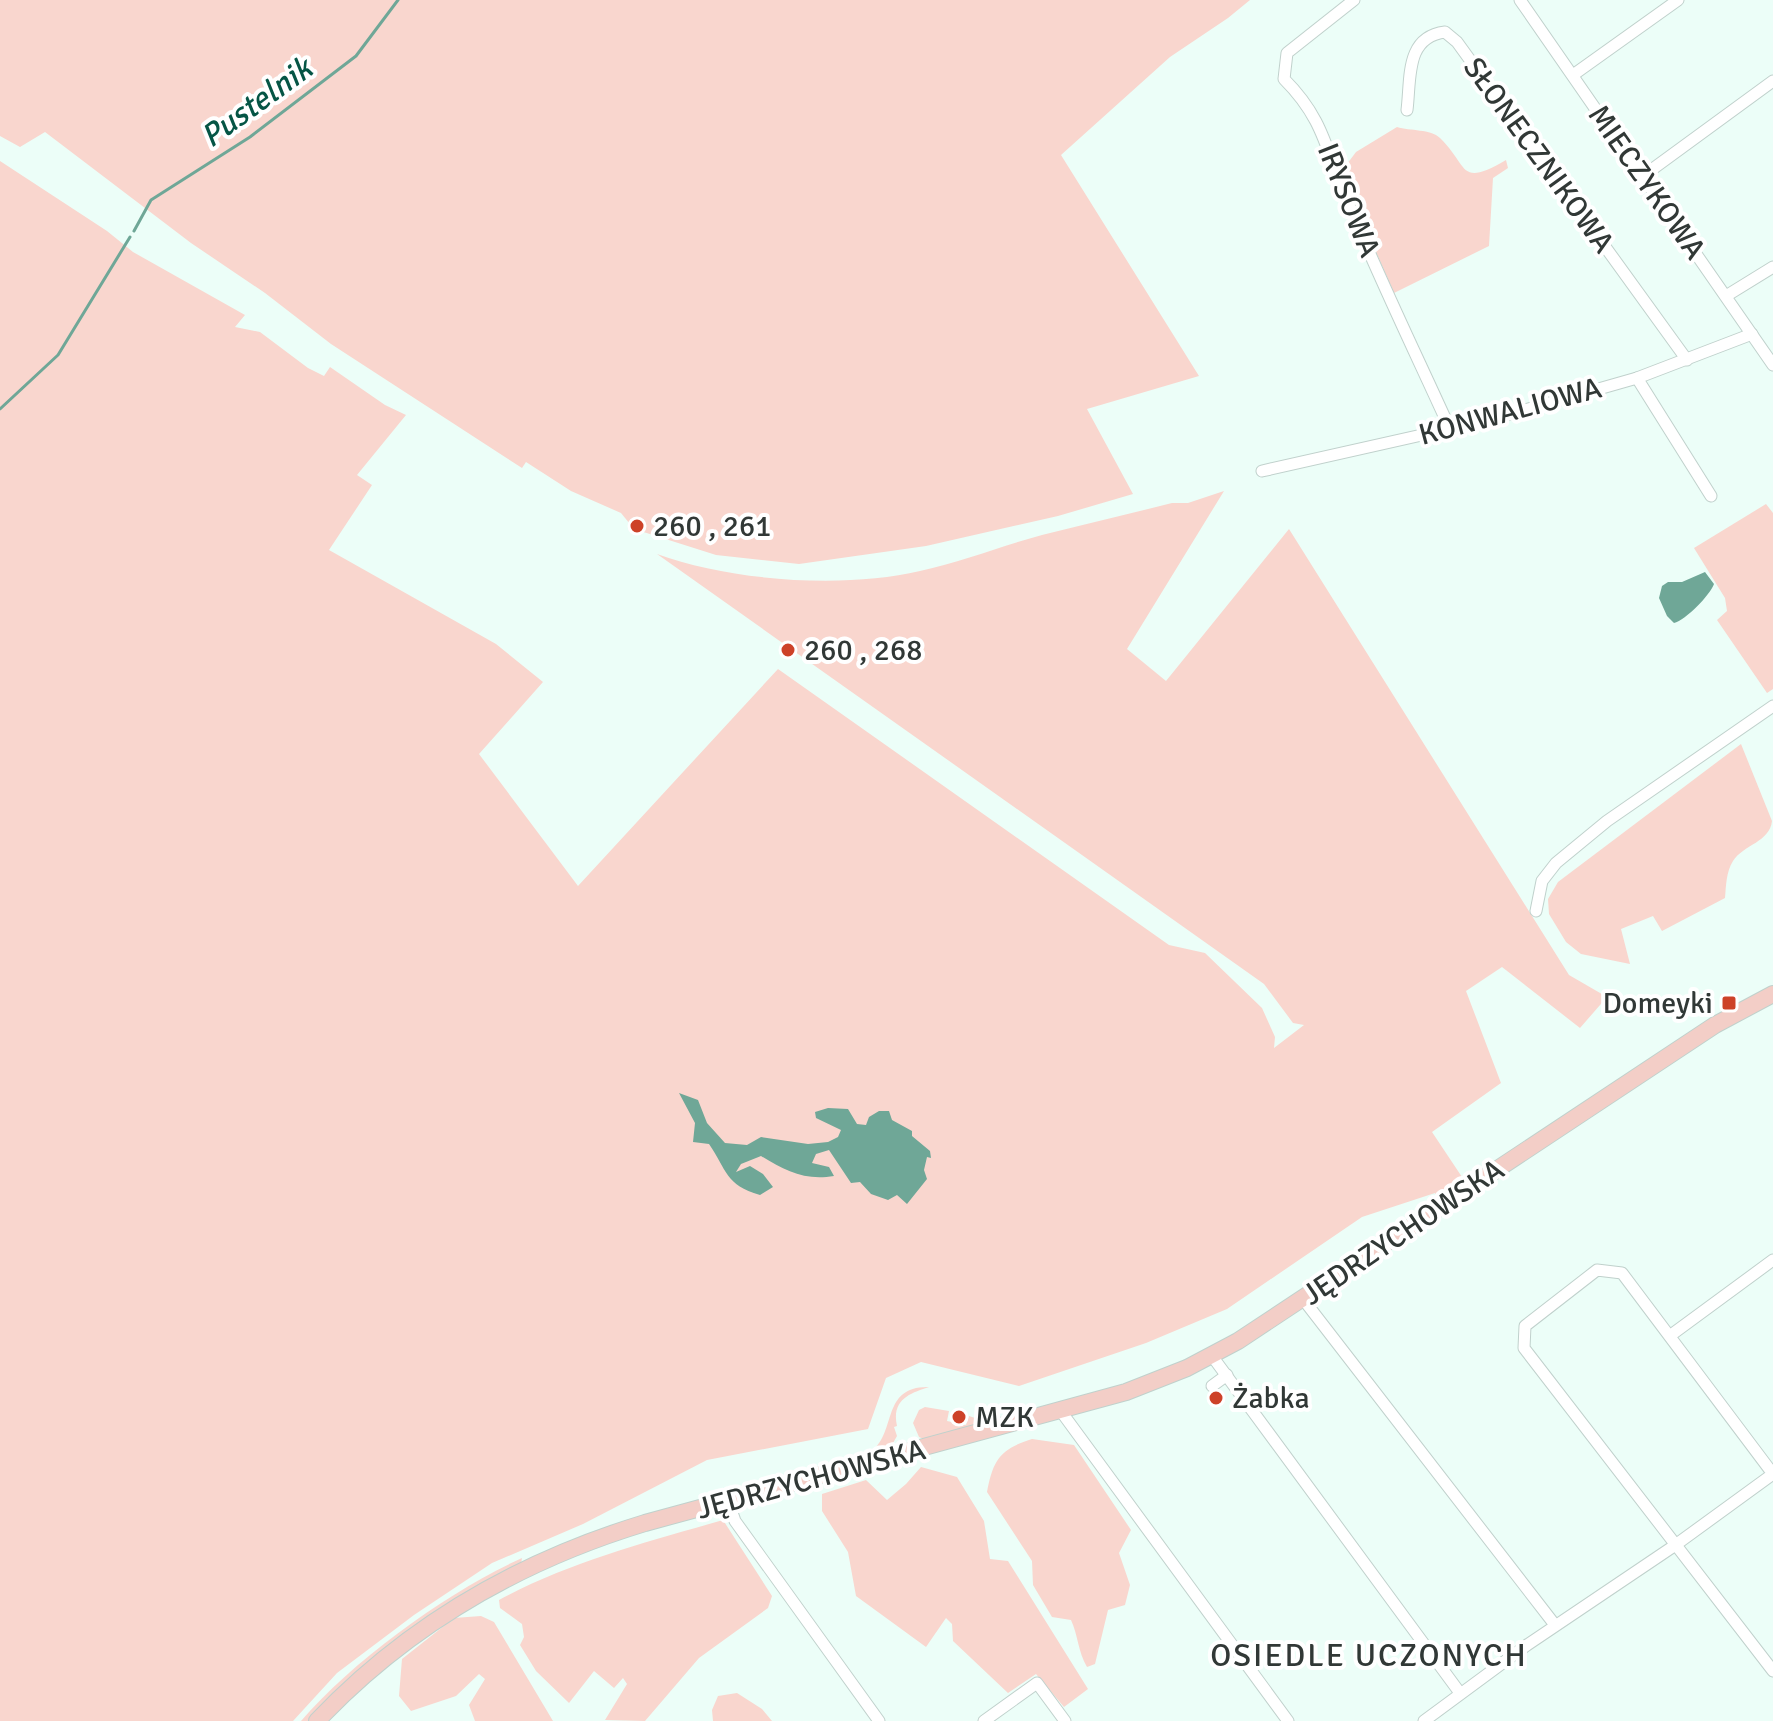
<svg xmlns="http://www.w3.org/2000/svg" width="1773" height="1721" viewBox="0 0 1773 1721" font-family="Signika,sans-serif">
	<rect width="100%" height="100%" fill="#ecfef8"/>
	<g fill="#f9d6ce">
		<path d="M 0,0 L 1250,0 L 1228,18 L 1170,57 L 1061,155 L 1199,376 L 1087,409 L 1133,494 L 1058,516 L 926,546 L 799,564 L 716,555 L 634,529 L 621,513 L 571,491 L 526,462 L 522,468 L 331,344 L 265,293 L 191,243 L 45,132 L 20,147 L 0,136 Z"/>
		<path d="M 1397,127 C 1410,131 1431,129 1440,138 C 1469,166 1458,188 1506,160 L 1508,168 L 1493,178 L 1489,246 L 1394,293 L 1341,172 L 1356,152 Z"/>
		<path d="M 0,161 L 107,231 L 133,252 L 245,315 L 235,327 L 260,332 L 308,368 L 324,376 L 330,367 L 385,405 L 406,415 L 357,475 L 372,485 L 329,550 L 496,644 L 543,682 L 479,754 L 578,886 L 778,669 L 1169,945 L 1205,953 L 1262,1008 L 1275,1037 L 1274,1048 L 1304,1025 L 1293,1023 L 1264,984 L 657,554 C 730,581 844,589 920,571 C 962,562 1001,546 1042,535 C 1085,524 1129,514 1172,503 L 1188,503 L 1224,491 L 1127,649 L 1166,681 L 1289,529 L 1569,975 L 1607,997 L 1580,1028 L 1502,967 L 1466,991 L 1501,1083 L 1432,1132 L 1466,1183 L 1436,1195 L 1435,1193 L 1362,1217 L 1227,1309 L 1146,1343 L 1019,1386 L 921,1362 L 886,1378 L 868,1429 L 707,1460 L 583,1524 L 492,1563 L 414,1615 L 337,1673 L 293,1721 L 0,1721 Z"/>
		<path d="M 1766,504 L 1773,513 L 1773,689 L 1767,693 L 1717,620 L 1727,611 L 1725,598 L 1694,548 Z"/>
		<path d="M 1741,744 L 1772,821 C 1770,842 1743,845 1733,861 C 1726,872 1726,886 1725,898 L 1662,931 L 1653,916 L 1621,929 L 1630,964 L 1581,954 L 1566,942 L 1549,914 L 1548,899 L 1558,882 Z"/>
		<path d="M 929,1387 C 911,1393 891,1399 897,1426 L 894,1427 L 897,1436 L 889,1450 L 746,1491 L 745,1486 L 872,1451 C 897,1431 881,1386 929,1387 Z"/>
		<path d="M 925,1407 L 949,1411 L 947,1421 L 966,1425 L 969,1416 L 975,1418 L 978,1423 L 977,1426 L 926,1440 L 919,1437 L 913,1423 L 919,1410 Z"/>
		<path d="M 1032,1439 L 1074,1445 L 1131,1530 L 1119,1553 L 1130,1585 L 1125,1605 L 1108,1610 L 1095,1664 L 1087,1667 C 1078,1652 1078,1635 1071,1620 L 1052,1617 L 1033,1585 L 1032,1561 L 987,1492 C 993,1460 1000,1449 1032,1439 Z"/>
		<path d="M 921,1467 L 957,1477 L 984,1521 L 990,1559 L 1008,1561 L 1088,1689 L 1064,1707 L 1036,1674 L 1008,1693 L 953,1641 L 952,1624 L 946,1618 L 926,1647 L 856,1596 L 848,1552 L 822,1511 L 822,1494 L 866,1480 L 887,1500 L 906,1484 Z"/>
		<path d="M 723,1520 L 772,1596 L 768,1608 L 699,1658 L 645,1721 L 605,1720 L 627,1684 L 623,1678 L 614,1688 L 594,1671 L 569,1703 L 536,1671 L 520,1645 L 524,1637 L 522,1624 L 500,1608 L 499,1600 C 569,1562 647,1542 723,1520 Z"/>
		<path d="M 522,1558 L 521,1564 L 310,1721 L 301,1721 C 354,1659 449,1591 522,1558 Z"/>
		<path d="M 481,1616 L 494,1622 L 553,1721 L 475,1721 L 469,1705 L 485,1679 L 479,1674 L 456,1696 L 411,1711 L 399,1696 L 402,1659 L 454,1618 Z"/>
		<path d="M 737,1693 L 762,1709 L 772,1721 L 713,1721 L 712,1710 L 718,1696 Z"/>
	</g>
	<g fill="#6fa797">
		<path d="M 1705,572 L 1714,584 C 1710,595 1686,620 1674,623 L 1667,616 L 1659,598 L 1662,586 L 1668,582 L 1682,582 Z"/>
		<path d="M 679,1093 L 698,1100 L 707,1123 L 725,1143 L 747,1145 L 761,1137 L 808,1144 L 828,1142 L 838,1137 L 841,1130 L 816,1118 L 815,1112 L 828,1108 L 848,1109 L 857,1124 L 866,1125 L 869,1117 L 879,1111 L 889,1111 L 892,1120 L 912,1131 L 912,1136 L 930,1151 L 931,1158 L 927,1157 L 924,1170 L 927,1179 L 907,1204 L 897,1195 L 888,1200 L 871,1194 L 860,1182 L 851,1183 L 829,1150 L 816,1154 L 812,1163 L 829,1167 L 834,1176 C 805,1181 785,1171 761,1156 L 741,1164 L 736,1172 L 750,1166 L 763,1174 L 773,1187 L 760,1195 C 725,1185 727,1170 709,1144 L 693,1142 L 695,1123 Z"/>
	</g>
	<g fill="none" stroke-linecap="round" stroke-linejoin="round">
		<g stroke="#6fa797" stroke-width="3">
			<path d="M 134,231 L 151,200 L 250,137 L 356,56 L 398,0"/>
			<path d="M 0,409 L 58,355 L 130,237"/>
		</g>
		<g stroke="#c0d1cc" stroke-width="13">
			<g id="minor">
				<path d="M 1354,0 L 1287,53 L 1284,79 C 1324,119 1326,150 1346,198 C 1378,276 1415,352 1450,429"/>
				<path d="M 1520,0 L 1773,365"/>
				<path d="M 1573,75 L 1678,0"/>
				<path d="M 1407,110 C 1411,78 1405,37 1445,32 L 1457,42 L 1687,360"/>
				<path d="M 1643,176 L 1773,81"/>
				<path d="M 1726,296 L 1773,267"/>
				<path d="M 1637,378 L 1711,496"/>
				<path d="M 1262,471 L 1493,419 L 1637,378 L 1752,334"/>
				<path d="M 1536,911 L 1542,881 L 1556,863 L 1607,821 L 1773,706"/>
				<path d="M 1303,1299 L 1555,1625"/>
				<path d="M 1671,1335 L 1773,1260"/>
				<path d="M 1212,1356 L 1460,1693"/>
				<path d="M 1212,1386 L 1227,1375"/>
				<path d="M 1060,1410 L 1288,1721"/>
				<path d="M 728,1501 L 735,1521 L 879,1721"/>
				<path d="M 984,1721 L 1037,1683 L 1065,1721"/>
				<path d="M 1424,1721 L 1527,1645 L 1674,1546 L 1773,1474 L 1622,1273 L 1597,1270 L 1525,1326 L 1524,1348 L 1773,1671"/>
			</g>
		</g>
		<g stroke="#c0d1cc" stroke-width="18">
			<path id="secondary" d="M 317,1721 C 407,1626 520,1561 645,1523 L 1126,1392 L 1187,1368 L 1238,1341 L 1715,1025 L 1773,994"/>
		</g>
		<use href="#minor" stroke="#fff" stroke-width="11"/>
		<use href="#secondary" stroke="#f3cec7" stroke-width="16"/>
	</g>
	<g fill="#cd4228" stroke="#fff" stroke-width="3">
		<circle cx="637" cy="526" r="8"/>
		<circle cx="788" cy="650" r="8"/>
		<rect x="1721" y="995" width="16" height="16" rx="4"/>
		<circle cx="1216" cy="1398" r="8"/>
		<circle cx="959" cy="1417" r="8"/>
	</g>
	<g text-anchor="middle" stroke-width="8" stroke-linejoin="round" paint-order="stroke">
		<g font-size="30" fill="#313836" stroke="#fff">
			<text transform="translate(1539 155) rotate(54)" y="10">SŁONECZNIKOWA</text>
			<text transform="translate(1647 182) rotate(55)" y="10">MIECZYKOWA</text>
			<text transform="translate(1349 200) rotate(68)" y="10">IRYSOWA</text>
			<text transform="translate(1510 411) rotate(-15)" y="10">KONWALIOWA</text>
			<text transform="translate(1403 1232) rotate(-34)" y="10">JĘDRZYCHOWSKA</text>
			<text transform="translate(811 1479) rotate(-15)" y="10">JĘDRZYCHOWSKA</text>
		</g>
		<g font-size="30" fill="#313836" stroke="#fff" text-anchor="start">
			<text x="653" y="536">260 , 261</text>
			<text x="804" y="660">260 , 268</text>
			<text x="1713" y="1013" text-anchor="end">Domeyki</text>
			<text x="1232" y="1408">Żabka</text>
			<text x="975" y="1427">MZK</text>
		</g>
		<g font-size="32" font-style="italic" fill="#055545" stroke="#fff">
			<text transform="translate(256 102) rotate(-36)" y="11">Pustelnik</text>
		</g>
		<g font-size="32" letter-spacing="2" fill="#313836" stroke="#fff">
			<text x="1369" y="1666">OSIEDLE UCZONYCH</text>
		</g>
	</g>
</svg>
